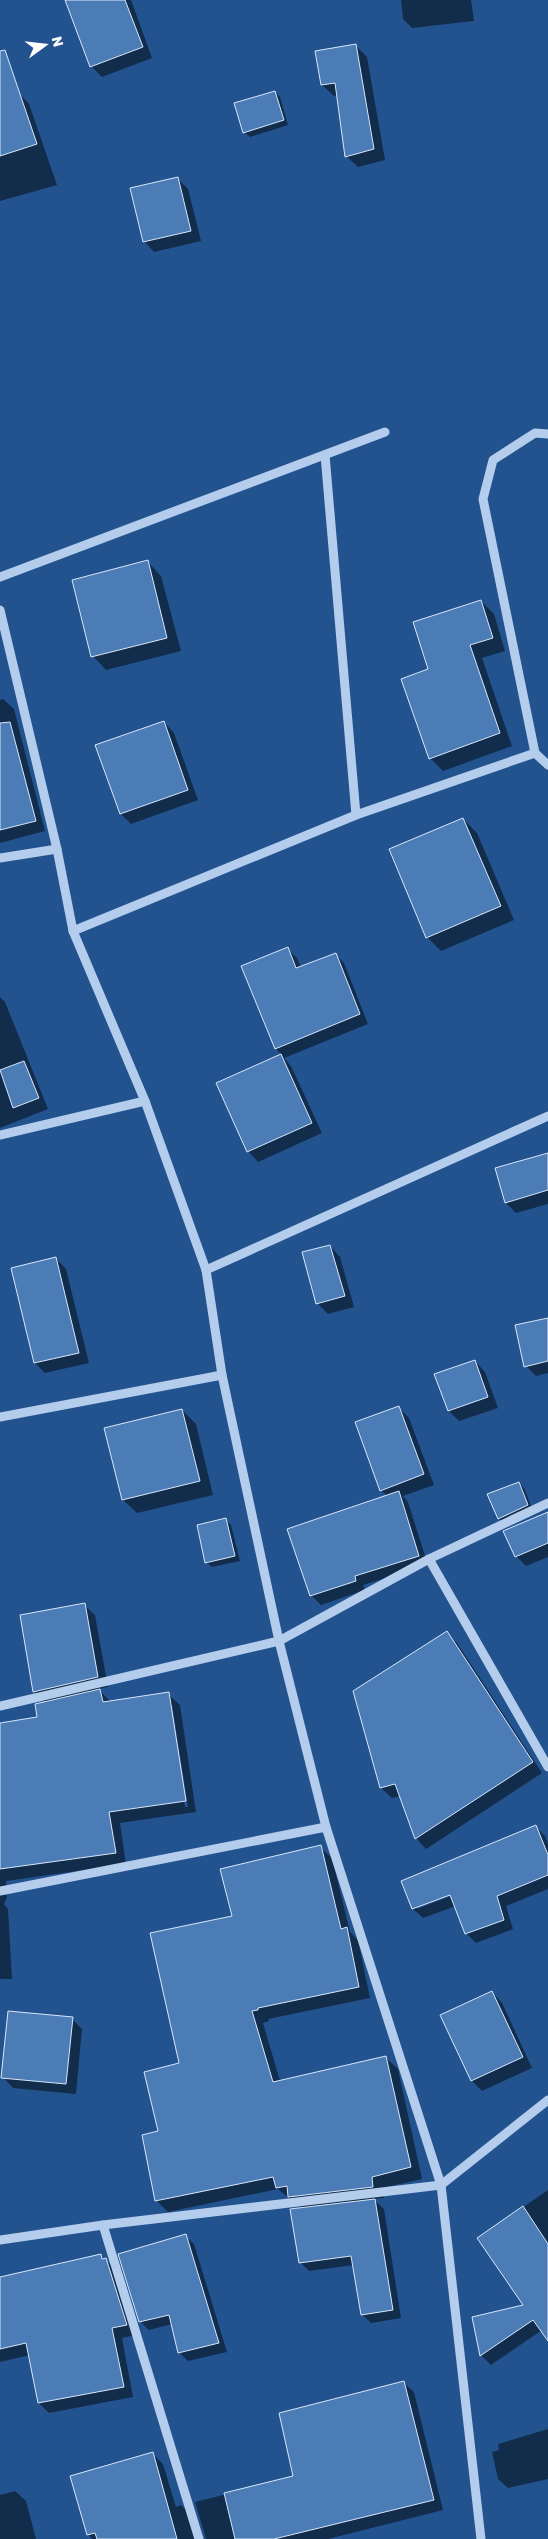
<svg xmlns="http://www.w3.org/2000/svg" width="548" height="2539" viewBox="0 0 548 2539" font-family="Rubik,sans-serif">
	<rect width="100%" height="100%" fill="#23538f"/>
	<g fill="#0007" fill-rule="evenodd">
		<path d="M 66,0 L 131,0 L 152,58 L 102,77 L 91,66 Z"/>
		<path d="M 401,0 L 471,0 L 474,21 L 412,28 L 403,19 Z"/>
		<path d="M 355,45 L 367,57 L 385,160 L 358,167 L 346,156 L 338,96 L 334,96 L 322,85 Z"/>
		<path d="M 275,92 L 280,97 L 288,125 L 250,137 L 244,132 Z"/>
		<path d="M 19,93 L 29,104 L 57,185 L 0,201 L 0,99 Z"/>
		<path d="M 178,179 L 188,189 L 201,241 L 154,252 L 144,241 Z"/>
		<path d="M 148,562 L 161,576 L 181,651 L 106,670 L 93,656 Z"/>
		<path d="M 481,601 L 494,614 L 505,651 L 482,658 L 512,746 L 443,771 L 430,758 L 430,670 Z"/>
		<path d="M 3,699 L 14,709 L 45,831 L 0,843 L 0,700 Z"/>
		<path d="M 164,722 L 174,733 L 198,800 L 131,824 L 121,814 Z"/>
		<path d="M 463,819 L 477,833 L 514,920 L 441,951 L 427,937 Z"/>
		<path d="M 288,949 L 297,958 L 301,967 L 335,954 L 344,963 L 368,1024 L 284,1058 L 291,1066 L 322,1133 L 258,1162 L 248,1151 L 218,1084 L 282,1055 L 276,1049 Z"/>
		<path d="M 0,997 L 5,1002 L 48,1109 L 0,1128 Z"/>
		<path d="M 548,1154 L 548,1204 L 516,1213 L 506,1203 L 497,1169 Z"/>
		<path d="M 330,1246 L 340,1257 L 354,1307 L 328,1314 L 317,1303 Z"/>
		<path d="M 55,1258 L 66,1269 L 89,1363 L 45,1373 L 35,1363 Z"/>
		<path d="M 548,1319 L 548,1373 L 536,1376 L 526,1366 Z"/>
		<path d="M 475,1361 L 485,1372 L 498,1408 L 459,1421 L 449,1411 Z"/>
		<path d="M 399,1408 L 409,1418 L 434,1485 L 403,1496 L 408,1502 L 428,1565 L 363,1585 L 365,1590 L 321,1605 L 311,1595 L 387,1496 L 381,1490 Z"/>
		<path d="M 182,1410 L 196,1424 L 213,1495 L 137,1513 L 123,1500 Z"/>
		<path d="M 519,1483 L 524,1488 L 533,1511 L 505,1524 L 499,1519 L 489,1495 Z"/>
		<path d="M 548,1513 L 548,1557 L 526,1566 L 516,1556 Z"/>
		<path d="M 226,1520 L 231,1525 L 240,1561 L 212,1567 L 206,1562 Z"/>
		<path d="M 84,1605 L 95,1615 L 108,1687 L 98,1689 L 111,1702 L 168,1694 L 180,1705 L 196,1812 L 120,1823 L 126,1864 L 6,1881 L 7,1898 L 4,1904 L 8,1909 L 12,1979 L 0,1979 L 0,1724 L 38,1718 L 46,1703 L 34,1691 ZM 169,1705 L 172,1705 L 188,1807 L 185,1807 Z"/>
		<path d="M 447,1633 L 457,1643 L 542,1773 L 426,1849 L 416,1838 L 401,1796 L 392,1798 L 381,1788 L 354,1692 Z"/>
		<path d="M 535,1826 L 545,1836 L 548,1843 L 548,1889 L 506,1906 L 513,1929 L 476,1943 L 466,1933 L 456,1906 L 423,1918 L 413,1909 L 403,1881 ZM 455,1891 L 456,1894 L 417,1909 L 417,1906 Z"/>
		<path d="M 320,1847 L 332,1858 L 350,1932 L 358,1940 L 370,1998 L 268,2019 L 269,2021 L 263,2023 L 280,2081 L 386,2058 L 398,2069 L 422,2179 L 382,2188 L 384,2198 L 373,2199 L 384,2209 L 401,2318 L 371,2323 L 362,2314 L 354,2265 L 309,2271 L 300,2262 L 302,2209 L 278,2189 L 168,2212 L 156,2200 L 160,2132 L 180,2064 L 233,1917 Z"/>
		<path d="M 492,1992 L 502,2003 L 532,2068 L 482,2091 L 472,2081 Z"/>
		<path d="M 72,2019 L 82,2029 L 76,2094 L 13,2088 L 3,2077 Z"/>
		<path d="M 548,2190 L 548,2326 L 491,2365 L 482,2356 L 473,2318 L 525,2306 L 479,2238 Z"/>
		<path d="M 185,2236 L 194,2244 L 227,2352 L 188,2361 L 179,2352 L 172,2324 L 149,2330 L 140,2321 Z"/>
		<path d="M 100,2255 L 116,2270 L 136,2335 L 122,2338 L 133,2397 L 49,2413 L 39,2403 L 30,2355 L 0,2362 L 0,2278 Z"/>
		<path d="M 404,2383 L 414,2392 L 443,2510 L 328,2539 L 206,2539 L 195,2502 L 295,2477 Z"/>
		<path d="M 548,2429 L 548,2479 L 508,2488 L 498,2479 L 492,2452 L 499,2450 L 498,2444 Z"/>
		<path d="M 153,2454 L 163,2464 L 176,2507 L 181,2505 L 192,2516 L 199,2539 L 92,2539 L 88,2534 Z"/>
		<path d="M 15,2491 L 26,2501 L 36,2539 L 0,2539 L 0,2495 Z"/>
	</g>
	<g fill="#4b7cb6" stroke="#d9e7f9">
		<path d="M 65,0 L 125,0 L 143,47 L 90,67 Z"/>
		<path d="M 356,44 L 374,149 L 345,157 L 335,83 L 321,85 L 315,51 Z"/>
		<path d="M 5,50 L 37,144 L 0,156 L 0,51 Z"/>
		<path d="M 275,91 L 284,120 L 243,133 L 234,103 Z"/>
		<path d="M 178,177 L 191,231 L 143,242 L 130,188 Z"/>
		<path d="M 148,560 L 167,638 L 91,657 L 72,580 Z"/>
		<path d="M 481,600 L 493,638 L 470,645 L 500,733 L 429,759 L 401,679 L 428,669 L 413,622 Z"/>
		<path d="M 164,721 L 188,790 L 120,814 L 95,745 Z"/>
		<path d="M 10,722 L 36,821 L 0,830 L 0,723 Z"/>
		<path d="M 463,818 L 501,906 L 426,938 L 389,849 Z"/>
		<path d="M 288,947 L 296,968 L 336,953 L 360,1014 L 275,1049 L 241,966 Z"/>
		<path d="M 281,1054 L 312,1123 L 247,1152 L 216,1083 Z"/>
		<path d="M 24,1061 L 39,1098 L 13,1108 L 0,1070 Z"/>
		<path d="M 548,1153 L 548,1190 L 505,1203 L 495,1168 Z"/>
		<path d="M 330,1245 L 345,1296 L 316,1304 L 302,1252 Z"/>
		<path d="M 56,1257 L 79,1353 L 34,1363 L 11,1268 Z"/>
		<path d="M 548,1318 L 548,1361 L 524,1367 L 515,1325 Z"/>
		<path d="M 475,1360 L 488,1397 L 448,1411 L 434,1374 Z"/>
		<path d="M 399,1406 L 424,1474 L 380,1491 L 355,1422 Z"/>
		<path d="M 182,1409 L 200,1481 L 122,1500 L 104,1428 Z"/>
		<path d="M 519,1482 L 528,1505 L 498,1519 L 487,1494 Z"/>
		<path d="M 399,1491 L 419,1556 L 355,1576 L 356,1581 L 310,1596 L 287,1529 Z"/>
		<path d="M 548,1512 L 548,1543 L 515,1557 L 503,1531 Z"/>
		<path d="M 226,1518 L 235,1556 L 205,1563 L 197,1525 Z"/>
		<path d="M 85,1603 L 98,1677 L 33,1692 L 20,1615 Z"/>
		<path d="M 447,1631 L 533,1762 L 415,1839 L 395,1784 L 380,1788 L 353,1691 Z"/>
		<path d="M 100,1689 L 103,1702 L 169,1692 L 186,1801 L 109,1812 L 116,1853 L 0,1869 L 0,1723 L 37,1717 L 35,1704 Z"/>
		<path d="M 536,1825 L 548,1855 L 548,1875 L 497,1896 L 504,1920 L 465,1934 L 450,1895 L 412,1909 L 401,1881 Z"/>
		<path d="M 321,1845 L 341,1929 L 347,1927 L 359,1987 L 258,2008 L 258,2010 L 252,2011 L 273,2082 L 386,2056 L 411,2167 L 372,2177 L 373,2187 L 288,2197 L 287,2186 L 276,2188 L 273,2177 L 155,2201 L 142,2135 L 158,2131 L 144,2072 L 179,2063 L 150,1933 L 232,1916 L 220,1869 Z"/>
		<path d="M 492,1991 L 523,2057 L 471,2081 L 440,2015 Z"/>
		<path d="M 8,2011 L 73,2017 L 66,2084 L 1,2078 Z"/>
		<path d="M 375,2199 L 393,2310 L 361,2315 L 351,2256 L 299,2263 L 290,2209 Z"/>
		<path d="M 523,2206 L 548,2244 L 548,2341 L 533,2320 L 480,2356 L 472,2317 L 523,2305 L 477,2238 Z"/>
		<path d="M 186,2234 L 219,2343 L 178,2353 L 169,2315 L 139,2322 L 118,2254 Z"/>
		<path d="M 101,2254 L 102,2259 L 106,2258 L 127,2325 L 112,2328 L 124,2387 L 38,2403 L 26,2343 L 0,2349 L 0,2277 Z"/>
		<path d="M 404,2381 L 434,2500 L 274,2539 L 235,2539 L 224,2493 L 293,2476 L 279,2413 Z"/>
		<path d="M 153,2452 L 177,2539 L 97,2539 L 95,2533 L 87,2535 L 70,2476 Z"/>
	</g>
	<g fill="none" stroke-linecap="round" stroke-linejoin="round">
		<g stroke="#b4cdec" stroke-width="9">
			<path d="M 325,455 L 356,815"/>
			<path d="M 0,577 L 385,432"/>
			<path d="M 0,610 L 57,849 L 73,931 L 145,1101 L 206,1270 L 222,1375 L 279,1641 L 326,1827 L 441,2185 L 481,2539"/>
			<path d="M 535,753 L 483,499 L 493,460 L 535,433 L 548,434"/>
			<path d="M 0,858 L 57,849"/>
			<path d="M 73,931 L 356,815 L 535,753 L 548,765"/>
			<path d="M 0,1135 L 145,1101"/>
			<path d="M 206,1270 L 548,1116"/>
			<path d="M 0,1417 L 222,1375"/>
			<path d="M 429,1559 L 548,1503"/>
			<path d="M 0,1706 L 279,1641 L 429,1559 L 548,1767"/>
			<path d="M 0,1891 L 326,1827"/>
			<path d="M 103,2225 L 199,2539"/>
			<path d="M 0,2240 L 103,2225 L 441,2185 L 548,2100"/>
		</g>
	</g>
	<g transform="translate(45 45) rotate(75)" stroke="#23538f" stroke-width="4" paint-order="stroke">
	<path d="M0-4L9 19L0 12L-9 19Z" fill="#ffffff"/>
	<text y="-8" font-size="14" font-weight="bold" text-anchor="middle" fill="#ffffff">N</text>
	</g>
</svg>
